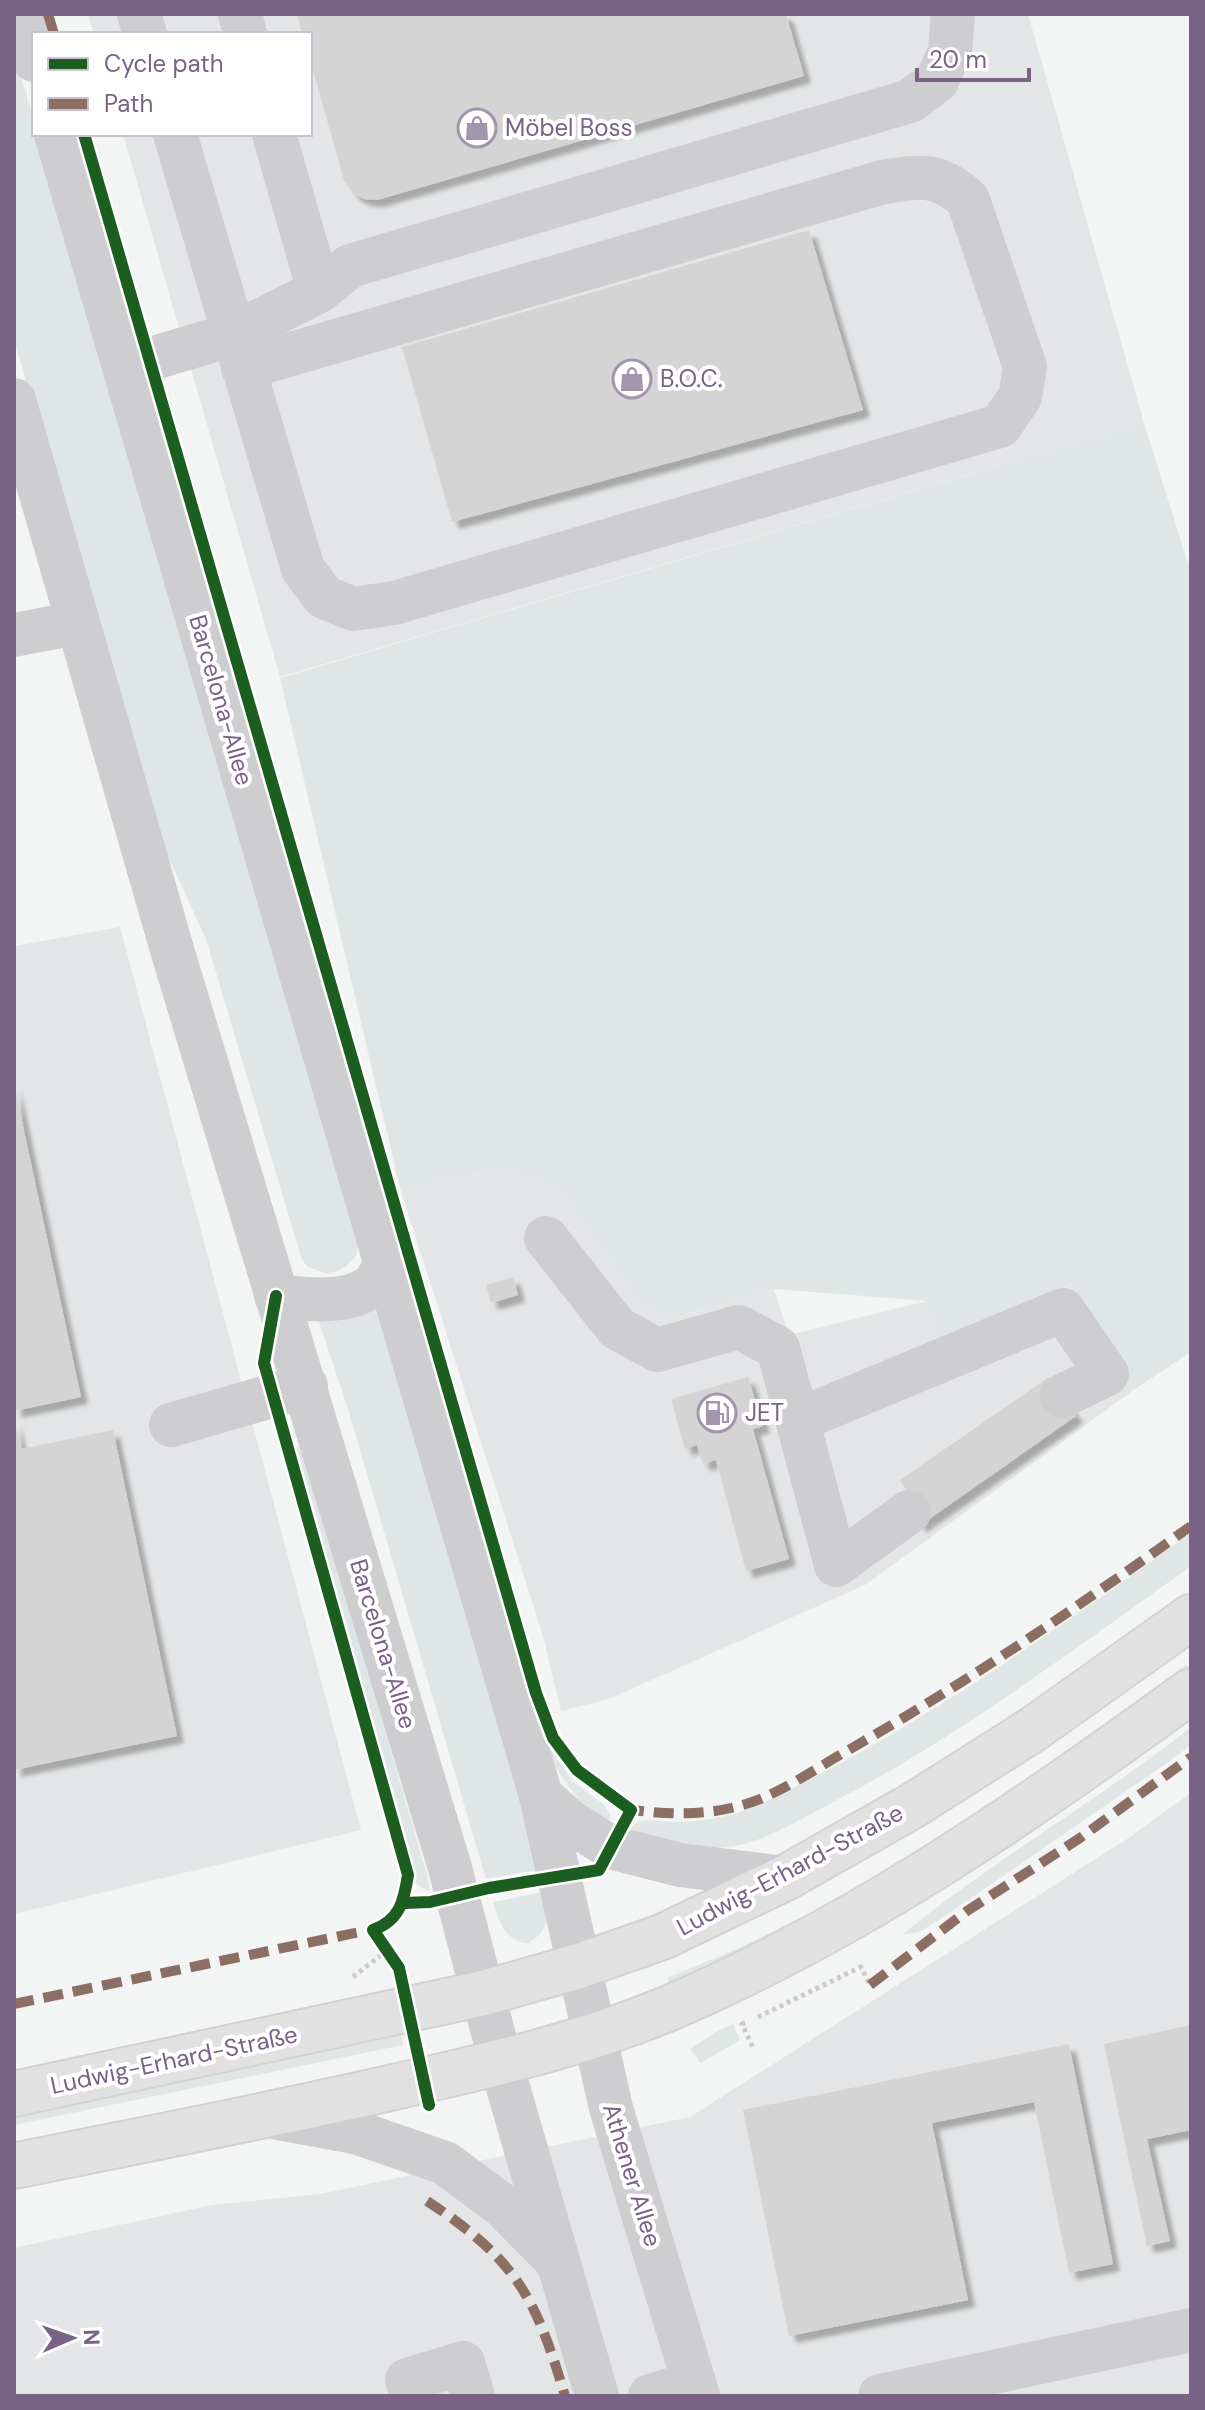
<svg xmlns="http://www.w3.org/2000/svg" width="1205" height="2410" viewBox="0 0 1205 2410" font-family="'DM Sans',sans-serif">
	<defs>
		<filter id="shadow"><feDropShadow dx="7" dy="7" stdDeviation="2" flood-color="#0004"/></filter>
	</defs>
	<rect width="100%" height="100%" fill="#f3f5f4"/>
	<g fill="#e4e5e6">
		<path d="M 88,14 L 1028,14 L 1144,423 L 280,677 L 123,134 L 310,134 L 310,34 L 94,34 Z"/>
		<path d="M 120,927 L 361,1830 L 14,1914 L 14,946 Z"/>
		<path d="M 510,1169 L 560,1186 L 635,1298 L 676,1318 L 774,1289 L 789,1335 L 927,1301 L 942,1338 L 1074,1284 L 1135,1389 L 865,1585 L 609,1699 L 561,1711 L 543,1636 L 400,1188 Z"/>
		<path d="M 1191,1793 L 1191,2396 L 14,2396 L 14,2248 L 212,2205 L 320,2194 L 690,2117 L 1127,1839 Z"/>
	</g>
	<g fill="#dfe6e5">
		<path d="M 14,52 L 34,121 L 34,134 L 38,134 L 360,1242 C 356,1261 347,1268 328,1274 L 308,1267 L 302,1260 L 206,939 L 160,839 L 14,339 Z"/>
		<path d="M 1144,423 L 1191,573 L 1191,1352 L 1135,1389 L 1073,1284 L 941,1338 L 927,1301 L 774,1289 L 675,1318 L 635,1298 L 560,1186 L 509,1169 L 400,1188 L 280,678 Z"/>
		<path d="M 377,1304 L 541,1869 L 486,1879 L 348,1409 L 318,1319 Z"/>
		<path d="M 302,1446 L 427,1875 L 430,1891 L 417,1885 L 414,1880 L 293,1448 Z"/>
		<path d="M 1191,1533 L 1191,1566 C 1075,1648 962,1735 835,1801 C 804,1817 771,1839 735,1846 C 699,1852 663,1842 627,1836 C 631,1829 635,1821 644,1820 C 651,1818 661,1822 669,1822 C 699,1822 730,1818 758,1805 C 912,1733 1053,1632 1191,1533 Z"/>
		<path d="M 1186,1665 L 1191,1668 L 1191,1673 L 1100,1741 L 816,1918 L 671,1986 L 667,1978 L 737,1949 L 813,1912 L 922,1850 L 1095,1736 Z"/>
		<path d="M 1191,1727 L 1191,1745 L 1167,1763 L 942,1918 L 919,1932 L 902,1935 C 994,1859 1098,1801 1191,1727 Z"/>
		<path d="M 552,1751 L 572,1781 L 603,1804 L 611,1816 L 607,1826 C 581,1807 563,1781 548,1753 Z"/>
		<path d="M 545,1892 C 547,1914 550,1932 528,1943 C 505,1942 499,1921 493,1902 Z"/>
		<path d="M 733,2024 L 740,2040 L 701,2063 L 690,2049 L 719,2030 Z"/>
		<path d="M 402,2035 L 403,2045 L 14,2125 L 14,2117 Z"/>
	</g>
	<g fill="#d4d4d5" filter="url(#shadow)">
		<path d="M 297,14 L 786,14 L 804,76 L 377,200 L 364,199 L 354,194 L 344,180 L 310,60 L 310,34 L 302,34 Z"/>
		<path d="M 809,230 L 863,410 L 452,522 L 402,347 Z"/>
		<path d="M 14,1084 L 81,1397 L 14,1411 Z"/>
		<path d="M 513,1277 L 518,1295 L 491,1303 L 486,1285 Z"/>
		<path d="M 748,1377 L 763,1426 L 753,1429 L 789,1559 L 746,1571 L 716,1460 L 703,1464 L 697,1445 L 685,1449 L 671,1399 Z"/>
		<path d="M 1049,1377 L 1076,1416 L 919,1526 L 909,1494 L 900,1480 Z"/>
		<path d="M 14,1419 L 21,1449 L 113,1430 L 177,1736 L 14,1770 Z"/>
		<path d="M 1191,2025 L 1191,2130 L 1147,2139 L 1170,2241 L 1147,2246 L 1104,2044 Z"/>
		<path d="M 1069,2044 L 1113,2264 L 1069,2273 L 1034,2102 L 932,2123 L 968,2300 L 789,2336 L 743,2110 Z"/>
	</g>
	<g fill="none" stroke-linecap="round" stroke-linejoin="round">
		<g stroke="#d2d2d3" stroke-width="48">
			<g id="major">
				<path d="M 14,2094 L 484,1993 L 579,1966 L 662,1937 L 785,1878 L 912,1806 L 1032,1730 L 1191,1617"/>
				<path d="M 14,2166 C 141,2140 268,2116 394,2087 C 486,2066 580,2045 667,2009 C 856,1929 1026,1811 1191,1691"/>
			</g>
		</g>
		<g stroke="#cacacb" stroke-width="5" stroke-dasharray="4 4" stroke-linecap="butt">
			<path d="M 353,1977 L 386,1951"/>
			<path d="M 758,2017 L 861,1967 L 870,1985"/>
			<path d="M 745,2023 L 742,2024 L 754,2050"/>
		</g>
		<g stroke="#cecdcf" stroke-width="44">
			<path d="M 21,14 L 34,60"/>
			<path d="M 139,14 L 145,34"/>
			<path d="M 240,14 L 245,34"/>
			<path d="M 56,134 L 541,1796 L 611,2108 L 698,2396"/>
			<path d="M 175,134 L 303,569 L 324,597 L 353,609 L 394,603 L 1000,426 L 1020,397 L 1025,367 L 968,200 C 939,172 920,176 883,182 L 243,368"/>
			<path d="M 319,291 L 350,266 L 910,101 L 937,81 L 950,51 L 953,14"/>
			<path d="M 124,367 L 234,334 L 319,291 L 274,134"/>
			<path d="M 14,400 L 173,953 L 450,1868 L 501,2063 L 597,2396"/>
			<path d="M 14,635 L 77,623"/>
			<path d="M 546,1238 L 617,1328 L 657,1350 L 739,1327 L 778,1348 L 836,1565 L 909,1512"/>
			<path d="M 276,1296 C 304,1299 346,1305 370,1287 C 376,1283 381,1272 385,1266"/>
			<path d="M 798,1420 L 1063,1310 L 1107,1374 L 1062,1396"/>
			<path d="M 171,1425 L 306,1386"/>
			<path d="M 541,1796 L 569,1821 L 610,1847 L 680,1865 L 785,1878"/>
			<path d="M 263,2115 L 355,2132 L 445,2163 L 503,2206 L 554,2258"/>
			<path d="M 412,2396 L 407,2380 L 463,2363 L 473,2396"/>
			<path d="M 650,2396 L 694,2383"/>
			<path d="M 880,2396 L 1191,2330"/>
		</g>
		<use href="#major" stroke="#e1e1e1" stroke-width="44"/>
		<g stroke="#8d6e63" stroke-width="10" stroke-dasharray="20 10" stroke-linecap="butt">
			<path d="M 48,14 L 54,34"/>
			<path d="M 625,1806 L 631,1810 C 667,1814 703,1816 739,1806 C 778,1796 816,1768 852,1748 C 969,1681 1081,1605 1191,1526"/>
			<path d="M 870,1985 L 967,1911 L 1080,1838 L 1191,1757"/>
			<path d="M 14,2004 L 379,1928"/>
			<path d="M 427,2201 C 516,2260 535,2295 565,2396"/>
		</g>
		<g stroke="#fff" stroke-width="17">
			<g id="cycleway">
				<path d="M 84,134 L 536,1693 L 553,1738 L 577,1770 L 631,1810 L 599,1870 L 489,1888 L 430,1902 L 404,1903"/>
				<path d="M 276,1296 L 264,1363 L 408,1875 C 404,1901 400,1920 373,1930 L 399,1968 L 429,2105"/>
			</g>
		</g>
		<use href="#cycleway" stroke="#1b5e20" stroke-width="12"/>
	</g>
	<defs>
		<g id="shop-ring" transform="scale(2)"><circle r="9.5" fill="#fff" stroke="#a396ac" stroke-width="1.5"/><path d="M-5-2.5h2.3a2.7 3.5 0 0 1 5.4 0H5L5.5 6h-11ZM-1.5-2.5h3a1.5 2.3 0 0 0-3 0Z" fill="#a396ac"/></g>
		<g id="fuel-ring" transform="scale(2)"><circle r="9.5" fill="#fff" stroke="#a396ac" stroke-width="1.5"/><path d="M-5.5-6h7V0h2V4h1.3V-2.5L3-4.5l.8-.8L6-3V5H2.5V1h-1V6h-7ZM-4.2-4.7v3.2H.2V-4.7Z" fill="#a396ac"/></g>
	</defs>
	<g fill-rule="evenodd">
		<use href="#shop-ring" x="477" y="128"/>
		<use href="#shop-ring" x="632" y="379"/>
		<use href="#fuel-ring" x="717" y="1413"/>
	</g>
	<g text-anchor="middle" stroke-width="8" stroke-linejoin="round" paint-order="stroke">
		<g font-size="24" fill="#786386" stroke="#fff" text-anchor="start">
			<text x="505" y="136">Möbel Boss</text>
			<text x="660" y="387">B.O.C.</text>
			<text x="745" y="1421">JET</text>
		</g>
		<g font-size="24" fill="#786386" stroke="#fff">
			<text transform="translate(221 700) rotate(74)" y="8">Barcelona-Allee</text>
			<text transform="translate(383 1644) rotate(73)" y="8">Barcelona-Allee</text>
			<text transform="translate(790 1870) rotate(-28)" y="8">Ludwig-Erhard-Straße</text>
			<text transform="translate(174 2060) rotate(-12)" y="8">Ludwig-Erhard-Straße</text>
			<text transform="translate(632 2175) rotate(73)" y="8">Athener Allee</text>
		</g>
	</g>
	<rect width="1205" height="2410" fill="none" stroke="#786386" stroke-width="32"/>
	<rect x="32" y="32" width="280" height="104" fill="#ffffff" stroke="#c9c1cf" stroke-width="2"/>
	<rect x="48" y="58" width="40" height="12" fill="#1b5e20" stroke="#c9c1cf" stroke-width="2"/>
	<text x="104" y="72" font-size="24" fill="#786386">Cycle path</text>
	<rect x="48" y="98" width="40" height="12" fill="#8d6e63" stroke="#c9c1cf" stroke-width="2"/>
	<text x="104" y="112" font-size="24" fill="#786386">Path</text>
	<g transform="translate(72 2338) rotate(88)" stroke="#ffffff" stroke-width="6" paint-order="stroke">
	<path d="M0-6L14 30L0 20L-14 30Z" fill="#786386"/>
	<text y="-12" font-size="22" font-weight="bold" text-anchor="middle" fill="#786386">N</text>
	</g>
	<path d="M917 68v12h112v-12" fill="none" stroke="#786386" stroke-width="4"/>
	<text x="929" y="68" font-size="24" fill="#786386" stroke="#ffffff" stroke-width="6" paint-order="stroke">20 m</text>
</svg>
